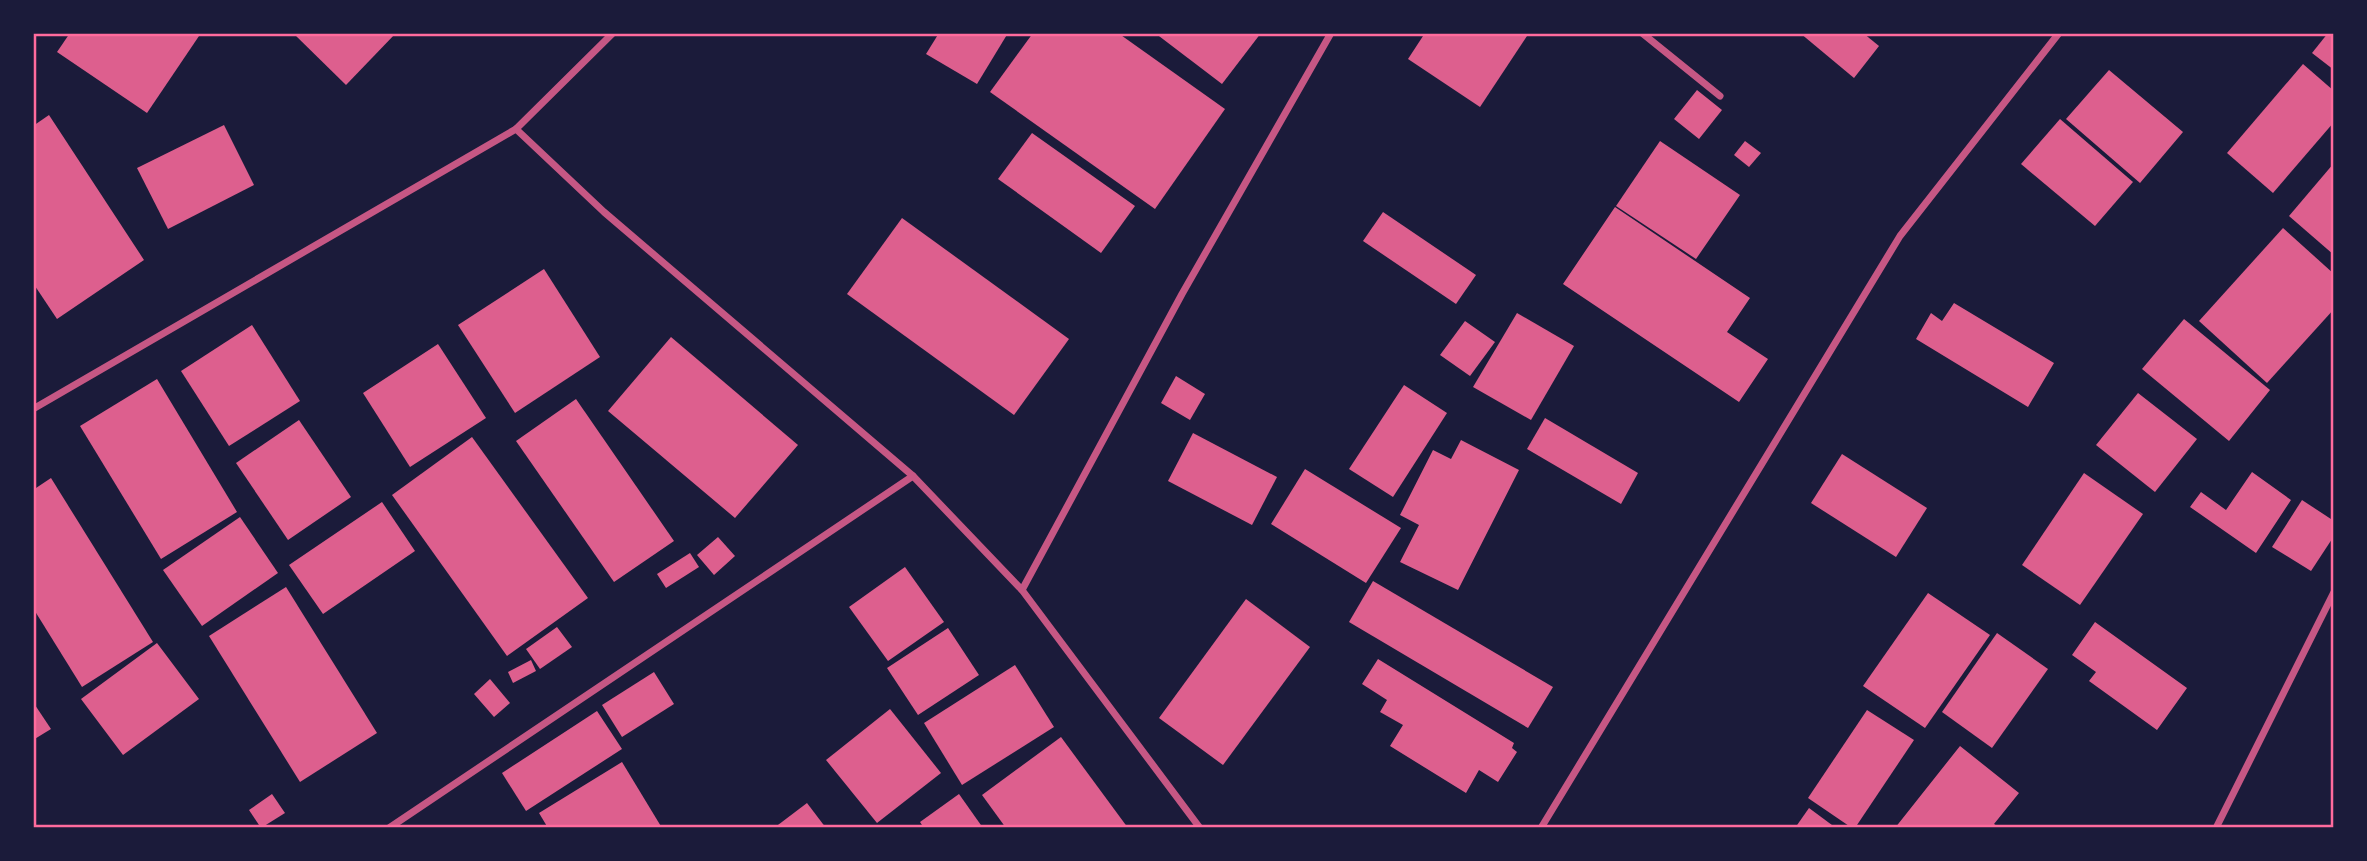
<svg xmlns="http://www.w3.org/2000/svg" width="2367" height="861" viewBox="0 0 2367 861" font-family="'Golos Text',sans-serif">
	<rect width="100%" height="100%" fill="#1b1b3a"/>
	<g fill="#dd5f8e">
		<path d="M 70,33 L 195,33 L 199,36 L 147,113 L 57,52 Z"/>
		<path d="M 293,33 L 396,33 L 346,85 Z"/>
		<path d="M 939,33 L 1008,33 L 977,84 L 926,54 Z"/>
		<path d="M 1033,33 L 1118,33 L 1225,109 L 1155,209 L 990,92 Z"/>
		<path d="M 1155,33 L 1261,33 L 1222,84 Z"/>
		<path d="M 1425,33 L 1529,33 L 1480,107 L 1408,59 Z"/>
		<path d="M 1800,33 L 1863,33 L 1879,46 L 1854,78 Z"/>
		<path d="M 2328,33 L 2334,33 L 2334,70 L 2312,53 Z"/>
		<path d="M 2303,64 L 2334,91 L 2334,122 L 2273,193 L 2227,153 Z"/>
		<path d="M 2109,70 L 2183,132 L 2140,183 L 2066,119 Z"/>
		<path d="M 1697,90 L 1722,110 L 1699,139 L 1674,119 Z"/>
		<path d="M 49,115 L 144,260 L 57,319 L 33,283 L 33,126 Z"/>
		<path d="M 2060,119 L 2133,182 L 2095,226 L 2021,164 Z"/>
		<path d="M 224,125 L 254,185 L 168,229 L 137,168 Z"/>
		<path d="M 1032,133 L 1135,206 L 1101,253 L 998,179 Z"/>
		<path d="M 1660,141 L 1740,195 L 1696,259 L 1616,206 Z"/>
		<path d="M 1745,141 L 1761,153 L 1749,167 L 1734,155 Z"/>
		<path d="M 2334,163 L 2334,255 L 2289,216 Z"/>
		<path d="M 1615,207 L 1750,298 L 1727,332 L 1768,359 L 1739,402 L 1563,284 Z"/>
		<path d="M 1383,212 L 1476,275 L 1456,304 L 1363,241 Z"/>
		<path d="M 902,218 L 1069,339 L 1014,415 L 847,294 Z"/>
		<path d="M 2283,228 L 2334,274 L 2334,309 L 2267,383 L 2199,321 Z"/>
		<path d="M 544,269 L 600,357 L 515,413 L 458,325 Z"/>
		<path d="M 1954,303 L 2054,363 L 2028,407 L 1916,339 L 1931,313 L 1942,321 Z"/>
		<path d="M 1517,313 L 1574,346 L 1531,420 L 1473,387 Z"/>
		<path d="M 2184,319 L 2270,390 L 2229,441 L 2142,369 Z"/>
		<path d="M 1465,321 L 1495,342 L 1470,376 L 1440,355 Z"/>
		<path d="M 252,325 L 300,401 L 229,446 L 181,371 Z"/>
		<path d="M 671,337 L 798,445 L 735,518 L 608,411 Z"/>
		<path d="M 438,344 L 486,418 L 410,467 L 363,393 Z"/>
		<path d="M 1176,376 L 1205,394 L 1190,420 L 1161,403 Z"/>
		<path d="M 157,379 L 237,512 L 161,559 L 80,426 Z"/>
		<path d="M 1404,385 L 1447,413 L 1393,497 L 1349,469 Z"/>
		<path d="M 2138,393 L 2197,439 L 2155,492 L 2096,445 Z"/>
		<path d="M 576,399 L 674,541 L 614,582 L 516,441 Z"/>
		<path d="M 1545,418 L 1638,473 L 1621,504 L 1527,449 Z"/>
		<path d="M 299,420 L 351,497 L 288,540 L 236,463 Z"/>
		<path d="M 1193,433 L 1277,477 L 1252,525 L 1168,481 Z"/>
		<path d="M 472,437 L 588,598 L 507,656 L 392,495 Z"/>
		<path d="M 1461,440 L 1519,470 L 1458,590 L 1400,562 L 1419,525 L 1400,515 L 1433,450 L 1451,459 Z"/>
		<path d="M 1842,454 L 1927,508 L 1896,557 L 1811,503 Z"/>
		<path d="M 1305,469 L 1401,528 L 1366,583 L 1271,524 Z"/>
		<path d="M 2252,472 L 2291,500 L 2256,553 L 2190,507 L 2201,492 L 2226,510 Z"/>
		<path d="M 2084,473 L 2143,514 L 2080,605 L 2022,565 Z"/>
		<path d="M 51,478 L 153,642 L 82,687 L 33,608 L 33,490 Z"/>
		<path d="M 2302,500 L 2334,521 L 2334,536 L 2311,571 L 2272,547 Z"/>
		<path d="M 382,502 L 415,551 L 323,614 L 289,565 Z"/>
		<path d="M 240,517 L 278,573 L 202,626 L 163,570 Z"/>
		<path d="M 718,537 L 735,556 L 714,575 L 697,555 Z"/>
		<path d="M 690,553 L 699,567 L 666,588 L 657,574 Z"/>
		<path d="M 905,567 L 944,622 L 888,661 L 849,607 Z"/>
		<path d="M 1373,581 L 1553,687 L 1528,728 L 1349,622 Z"/>
		<path d="M 286,587 L 377,733 L 300,782 L 209,636 Z"/>
		<path d="M 1928,593 L 1990,635 L 1925,728 L 1863,686 Z"/>
		<path d="M 1246,599 L 1310,647 L 1223,765 L 1159,718 Z"/>
		<path d="M 2095,622 L 2187,688 L 2157,730 L 2089,681 L 2096,672 L 2072,655 Z"/>
		<path d="M 557,627 L 572,647 L 540,669 L 526,649 Z"/>
		<path d="M 948,628 L 979,675 L 918,715 L 887,668 Z"/>
		<path d="M 1997,633 L 2048,669 L 1992,748 L 1942,712 Z"/>
		<path d="M 157,643 L 199,699 L 123,755 L 81,699 Z"/>
		<path d="M 1378,659 L 1514,743 L 1512,748 L 1517,752 L 1498,782 L 1479,770 L 1466,793 L 1390,746 L 1403,725 L 1380,712 L 1387,700 L 1362,684 Z"/>
		<path d="M 531,660 L 536,671 L 513,683 L 508,672 Z"/>
		<path d="M 1015,665 L 1054,727 L 962,785 L 924,723 Z"/>
		<path d="M 654,672 L 674,704 L 622,737 L 602,705 Z"/>
		<path d="M 490,679 L 510,703 L 494,717 L 474,694 Z"/>
		<path d="M 33,702 L 51,729 L 33,740 Z"/>
		<path d="M 890,709 L 941,773 L 877,823 L 826,760 Z"/>
		<path d="M 1867,710 L 1914,740 L 1855,828 L 1852,828 L 1808,798 Z"/>
		<path d="M 597,711 L 622,749 L 526,811 L 502,773 Z"/>
		<path d="M 1061,737 L 1128,828 L 1006,828 L 982,795 Z"/>
		<path d="M 1960,746 L 2019,793 L 1994,824 L 2000,828 L 1895,828 Z"/>
		<path d="M 622,762 L 662,828 L 548,828 L 539,813 Z"/>
		<path d="M 272,794 L 285,813 L 261,828 L 249,810 Z"/>
		<path d="M 959,794 L 983,828 L 924,828 L 920,822 Z"/>
		<path d="M 807,803 L 826,828 L 774,828 Z"/>
		<path d="M 1809,808 L 1836,828 L 1795,828 Z"/>
	</g>
	<g fill="none" stroke-linecap="round" stroke-linejoin="round">
		<g stroke="#c65784" stroke-width="7">
			<path d="M 1642,33 L 1720,96"/>
			<path d="M 516,129 L 604,212 L 913,476 L 1022,590 L 1200,828"/>
			<path d="M 33,409 L 516,129 L 613,33"/>
			<path d="M 1022,590 L 1182,294 L 1331,33"/>
			<path d="M 389,828 L 913,476"/>
			<path d="M 1541,828 L 1900,236 L 2059,33"/>
			<path d="M 2216,828 L 2334,592"/>
		</g>
	</g>
	<rect width="2367" height="861" fill="none" stroke="#1b1b3a" stroke-width="70"/>
	<rect x="35" y="35" width="2297" height="791" fill="none" stroke="#ff6b9d" stroke-width="2.5"/>
</svg>
